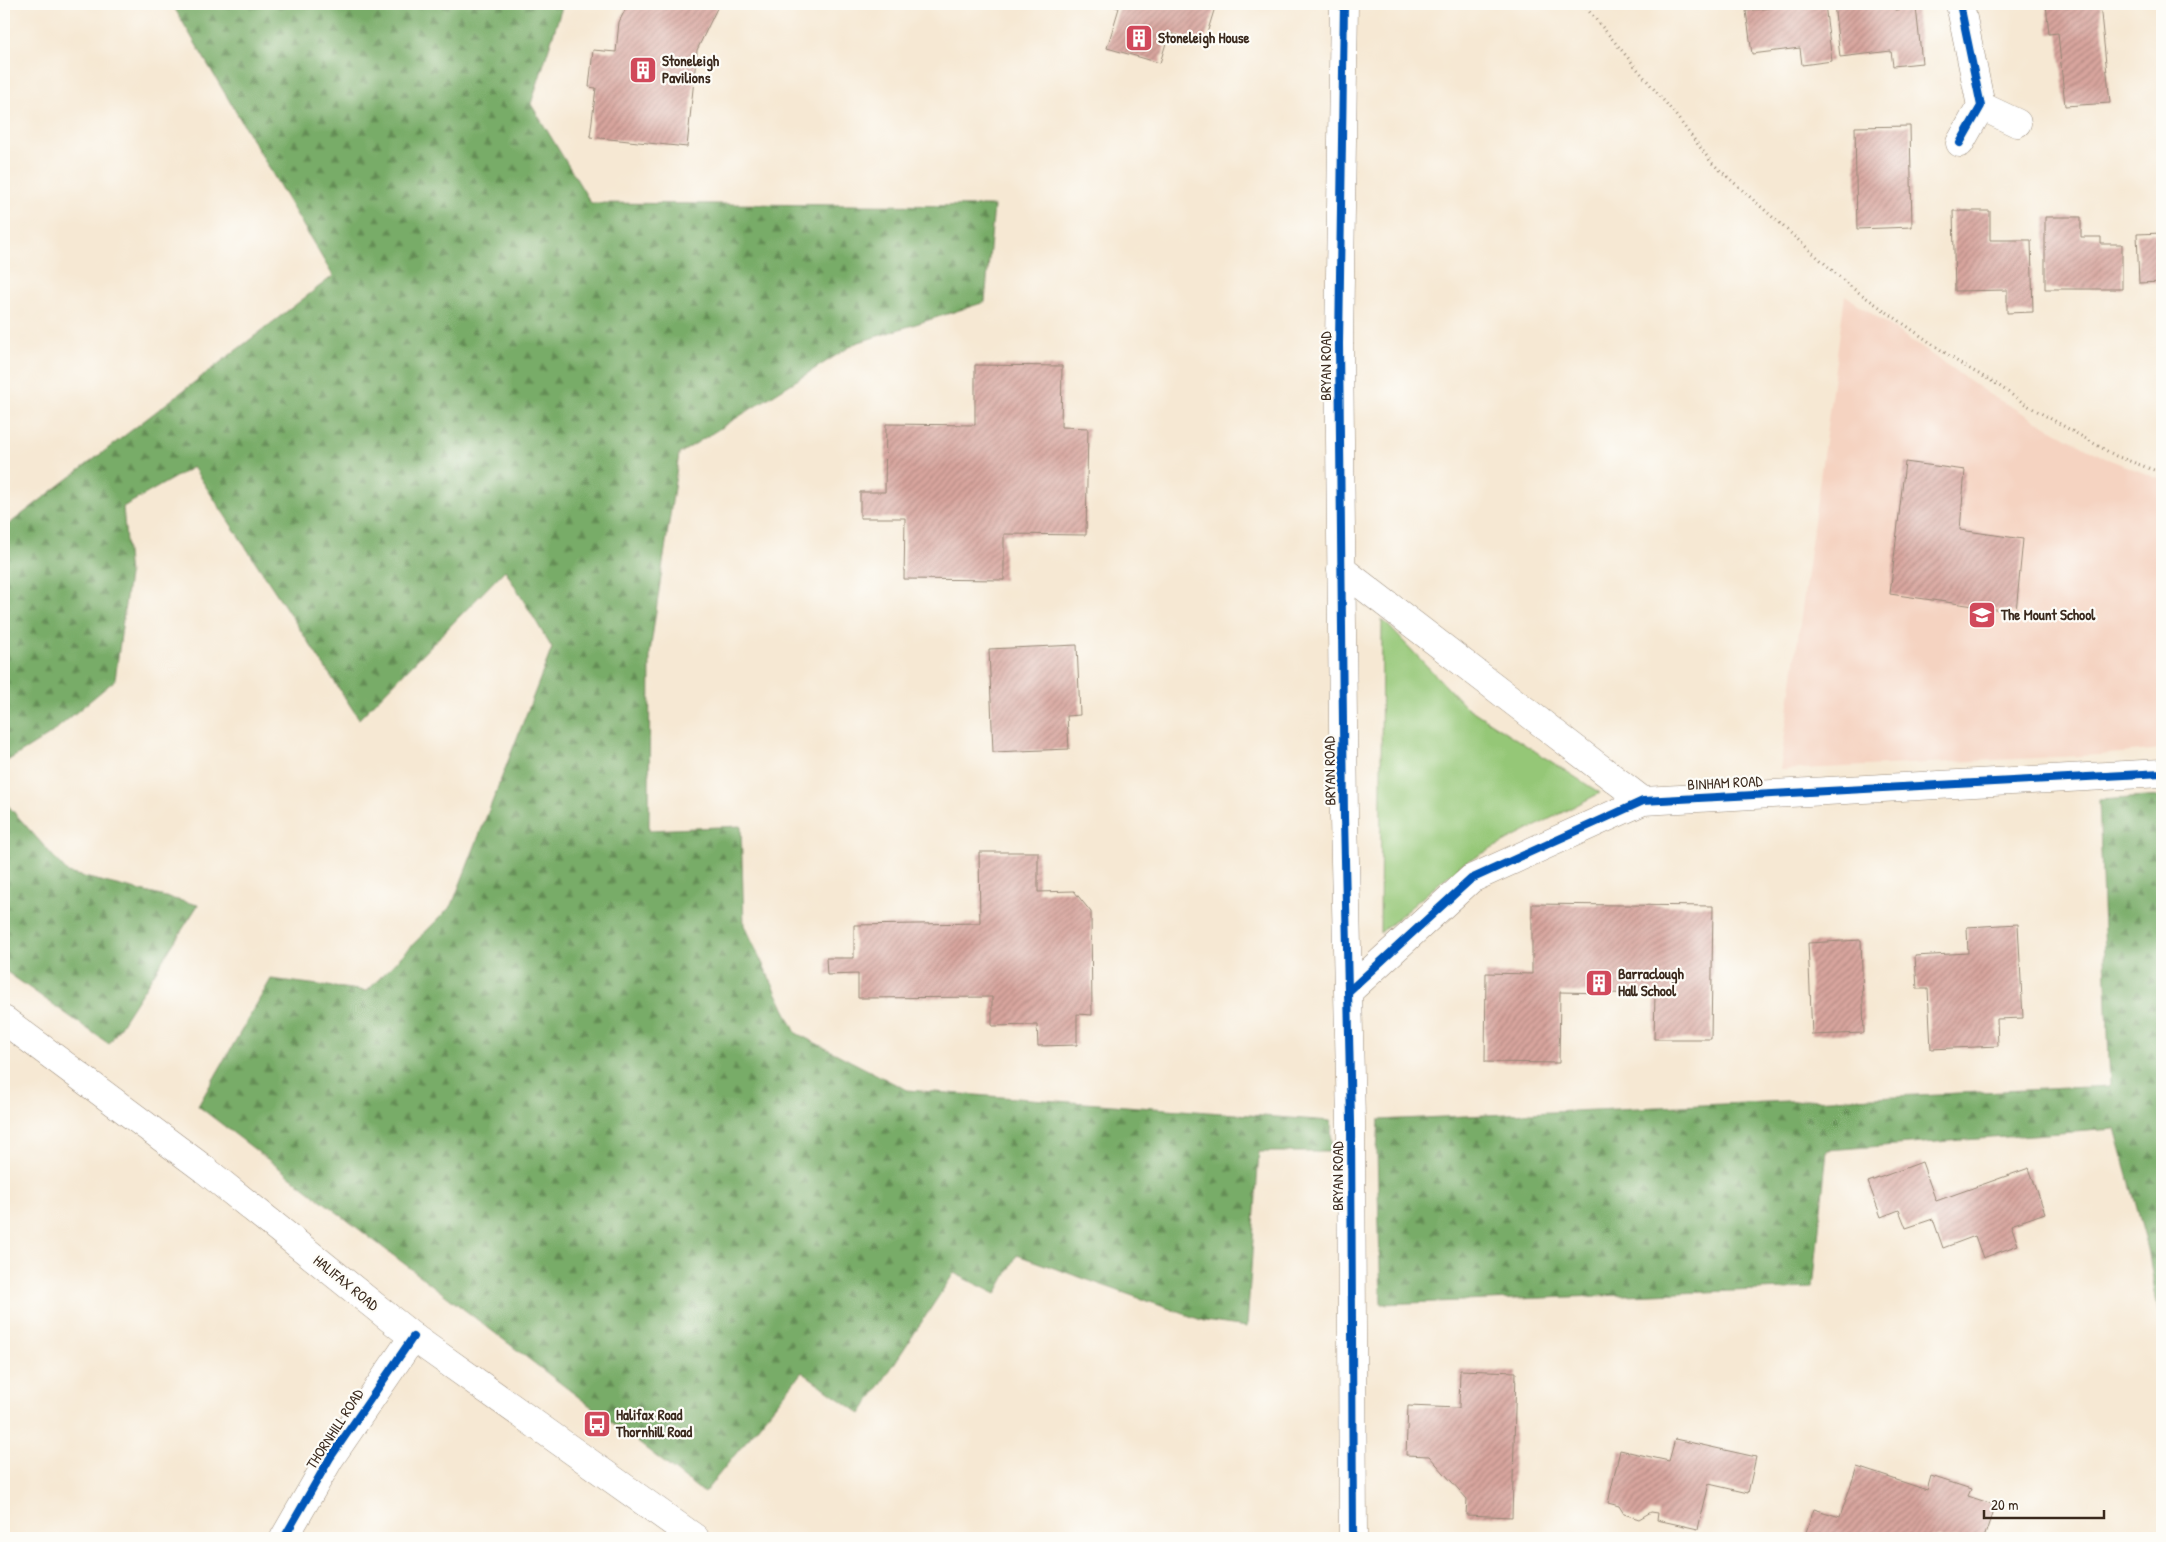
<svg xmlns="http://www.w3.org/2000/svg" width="2166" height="1542" viewBox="0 0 2166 1542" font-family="'Patrick Hand',sans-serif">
	<defs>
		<pattern id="forest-firs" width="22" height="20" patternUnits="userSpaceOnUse" patternTransform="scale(1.25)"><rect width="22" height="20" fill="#78ac68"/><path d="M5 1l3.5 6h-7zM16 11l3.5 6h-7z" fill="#648c55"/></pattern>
		<pattern id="building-hatch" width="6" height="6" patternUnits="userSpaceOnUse" patternTransform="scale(1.25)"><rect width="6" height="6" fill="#d8a59e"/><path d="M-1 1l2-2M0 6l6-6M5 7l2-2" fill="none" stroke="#b08780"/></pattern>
	</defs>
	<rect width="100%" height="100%" fill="#fdfcf7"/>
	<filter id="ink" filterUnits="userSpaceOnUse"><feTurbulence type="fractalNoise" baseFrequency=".02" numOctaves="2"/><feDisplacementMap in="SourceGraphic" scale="10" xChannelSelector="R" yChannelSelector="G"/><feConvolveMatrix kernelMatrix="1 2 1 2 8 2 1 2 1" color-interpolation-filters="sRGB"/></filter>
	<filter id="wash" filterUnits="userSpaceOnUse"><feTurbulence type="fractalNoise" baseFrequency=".0096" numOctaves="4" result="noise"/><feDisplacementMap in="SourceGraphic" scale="20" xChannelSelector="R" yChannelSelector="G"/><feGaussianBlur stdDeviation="1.12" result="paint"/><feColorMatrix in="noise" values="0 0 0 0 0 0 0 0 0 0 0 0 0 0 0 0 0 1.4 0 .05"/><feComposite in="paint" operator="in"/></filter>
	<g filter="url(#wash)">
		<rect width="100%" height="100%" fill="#f6e8d3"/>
		<path fill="#f5d3c1" d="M 1845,295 L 1990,395 L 2105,458 L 2162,480 L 2162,749 L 2100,755 L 1780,770 Z"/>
		<g fill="url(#forest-firs)" stroke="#5a6b43">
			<path d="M 172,4 L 563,4 L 531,104 L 591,203 L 994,206 L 985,302 L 856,343 L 679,454 L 650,652 L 649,830 L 741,826 L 744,925 L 796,1033 L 907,1090 L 1331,1121 L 1332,1152 L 1259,1152 L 1247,1327 L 1204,1321 L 1017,1255 L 996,1294 L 954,1273 L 861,1414 L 802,1372 L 704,1493 L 198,1106 L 271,979 L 367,991 L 452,905 L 552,648 L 505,570 L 359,719 L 193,467 L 123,507 L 129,575 L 115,680 L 49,735 L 4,763 L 4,528 L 333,276 Z"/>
			<path d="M 2162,796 L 2162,1336 L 2148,1248 L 2115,1129 L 1827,1150 L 1813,1288 L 1381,1304 L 1377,1151 L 1379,1120 L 2110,1086 L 2099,800 Z"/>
			<path d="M 4,801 L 68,873 L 198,905 L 109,1044 L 4,970 Z"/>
		</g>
		<path fill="#95c777" stroke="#68784a" d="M 1382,619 L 1465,706 L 1600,793 L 1462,864 L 1380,933 Z"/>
		<g id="blocks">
			<g fill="url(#building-hatch)">
				<path d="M 628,4 L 719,4 L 697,50 L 687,147 L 590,137 L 596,88 L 589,87 L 593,50 L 616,52 L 619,22 Z"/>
				<path d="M 1106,4 L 1216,4 L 1204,43 L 1169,33 L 1160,63 L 1107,48 L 1119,8 Z"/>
				<path d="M 1769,4 L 1825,4 L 1832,61 L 1802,65 L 1800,48 L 1752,54 L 1746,11 L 1769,8 Z"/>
				<path d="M 1834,4 L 1894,4 L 1895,10 L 1916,7 L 1922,63 L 1893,66 L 1891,51 L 1840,57 Z"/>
				<path d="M 2046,4 L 2100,4 L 2110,103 L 2065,106 L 2058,33 L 2049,34 Z"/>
				<path d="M 1910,126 L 1912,227 L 1857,229 L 1855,127 Z"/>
				<path d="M 1953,211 L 1990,211 L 1990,240 L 2031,240 L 2033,312 L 2007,313 L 2007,290 L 1955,291 Z"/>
				<path d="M 2045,217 L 2081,217 L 2081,237 L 2101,237 L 2101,244 L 2122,244 L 2122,289 L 2045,289 Z"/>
				<path d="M 2162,233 L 2162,282 L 2139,283 L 2137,234 Z"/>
				<path d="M 975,365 L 1062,366 L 1061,427 L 1088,428 L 1086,535 L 1004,534 L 1004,580 L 904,579 L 905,518 L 860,518 L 860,492 L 885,492 L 886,424 L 975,425 Z"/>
				<path d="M 1905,462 L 1965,470 L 1960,530 L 2023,539 L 2016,612 L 1890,594 Z"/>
				<path d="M 1077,645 L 1080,715 L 1067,716 L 1069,749 L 993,752 L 989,649 Z"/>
				<path d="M 979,852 L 1038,852 L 1038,892 L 1074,891 L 1091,912 L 1092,1015 L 1077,1014 L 1077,1045 L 1038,1046 L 1037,1025 L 992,1026 L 992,997 L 858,998 L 858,974 L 827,975 L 826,958 L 854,958 L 854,925 L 980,923 Z"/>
				<path d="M 1532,904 L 1713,906 L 1711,1039 L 1654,1039 L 1655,994 L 1560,992 L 1559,1063 L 1485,1062 L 1486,973 L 1532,974 Z"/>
				<path d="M 2018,924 L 2023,1018 L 1997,1019 L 1998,1046 L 1931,1049 L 1928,989 L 1917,989 L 1915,956 L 1968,953 L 1967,927 Z"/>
				<path d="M 1861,940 L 1864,1033 L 1812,1035 L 1808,943 Z"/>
				<path d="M 1922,1162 L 1936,1201 L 2029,1168 L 2045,1213 L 2011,1225 L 2018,1245 L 1983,1258 L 1975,1236 L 1943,1248 L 1933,1219 L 1906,1228 L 1899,1210 L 1881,1217 L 1868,1182 Z"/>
				<path d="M 1460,1370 L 1516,1372 L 1512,1517 L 1466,1515 L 1467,1499 L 1429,1456 L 1406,1455 L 1408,1406 L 1459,1408 Z"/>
				<path d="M 1675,1439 L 1756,1457 L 1748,1493 L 1709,1484 L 1698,1529 L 1657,1520 L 1658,1513 L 1651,1512 L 1639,1519 L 1624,1514 L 1619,1506 L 1608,1503 L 1620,1450 L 1669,1461 Z"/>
				<path d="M 1857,1467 L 1927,1490 L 1931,1476 L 1971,1489 L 1968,1496 L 1995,1505 L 1984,1538 L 1804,1538 L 1814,1509 L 1840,1517 Z"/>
			</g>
		</g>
	</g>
	<g filter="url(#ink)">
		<use href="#blocks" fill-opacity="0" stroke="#988978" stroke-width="1"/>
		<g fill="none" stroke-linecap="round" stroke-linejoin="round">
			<g stroke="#988978" stroke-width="29">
				<g id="minor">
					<path d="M 1344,4 L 1339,344 L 1344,817 L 1351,1121 L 1353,1538"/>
					<path d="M 1981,106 L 2017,123"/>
					<path d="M 1960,143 L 1981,106 L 1960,4"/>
					<path d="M 1341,569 L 1643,801"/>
					<path d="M 1349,991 L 1471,879 L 1643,801 L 2162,773"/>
					<path d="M 284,1538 L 330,1458 L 413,1337"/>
				</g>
			</g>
			<g stroke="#988978" stroke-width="29">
				<path id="highway" d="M 4,1020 L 204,1169 L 413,1337 L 695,1538"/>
			</g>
			<path stroke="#988978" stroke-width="3" stroke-dasharray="1 4" stroke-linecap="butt" d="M 1583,4 L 1674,113 L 1712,163 L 1851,287 L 1961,364 L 1995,383 L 2025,404 L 2116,456 L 2162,473"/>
			<use href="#minor" stroke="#fff" stroke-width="28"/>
			<use href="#highway" stroke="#fff" stroke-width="28"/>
			<g stroke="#fdfcf7" stroke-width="11">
				<g id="cycleway">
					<path d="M 1344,4 L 1339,344 L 1344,817 L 1351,1121 L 1353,1538"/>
					<path d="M 1960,143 L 1981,106 L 1960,4"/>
					<path d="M 1349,991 L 1471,879 L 1643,801 L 2162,773"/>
					<path d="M 284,1538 L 330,1458 L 413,1337"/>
				</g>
			</g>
			<use href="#cycleway" stroke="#0057b8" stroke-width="8"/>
		</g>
	</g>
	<defs>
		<g id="building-square" transform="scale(1.4375)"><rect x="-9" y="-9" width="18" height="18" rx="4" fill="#d1495b" stroke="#fdfcf7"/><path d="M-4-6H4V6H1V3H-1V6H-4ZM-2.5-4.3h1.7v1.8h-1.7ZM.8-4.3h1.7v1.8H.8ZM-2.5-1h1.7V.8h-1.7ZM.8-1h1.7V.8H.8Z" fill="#fff"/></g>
		<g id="school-square" transform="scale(1.4375)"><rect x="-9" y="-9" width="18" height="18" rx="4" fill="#d1495b" stroke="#fdfcf7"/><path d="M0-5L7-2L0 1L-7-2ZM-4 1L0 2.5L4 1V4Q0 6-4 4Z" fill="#fff"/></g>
		<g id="bus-square" transform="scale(1.4375)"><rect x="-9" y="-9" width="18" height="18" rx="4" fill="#d1495b" stroke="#fdfcf7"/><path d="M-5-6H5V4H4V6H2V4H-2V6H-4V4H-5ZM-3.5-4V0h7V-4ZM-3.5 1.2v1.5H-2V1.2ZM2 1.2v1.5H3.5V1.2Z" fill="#fff"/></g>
	</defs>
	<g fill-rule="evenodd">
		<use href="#building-square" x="1139" y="38"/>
		<use href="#building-square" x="643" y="70"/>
		<use href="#school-square" x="1982" y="615"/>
		<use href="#building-square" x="1599" y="983"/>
		<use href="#bus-square" x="597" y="1424"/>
	</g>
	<g text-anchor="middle" stroke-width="4.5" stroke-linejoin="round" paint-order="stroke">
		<g font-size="15" font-weight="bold" fill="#3b2a1e" stroke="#fdfcf7" text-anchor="start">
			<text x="1158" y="43">Stoneleigh House</text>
			<text x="662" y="66">Stoneleigh<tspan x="662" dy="17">Pavilions</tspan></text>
			<text x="2001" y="620">The Mount School</text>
			<text x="1618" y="979">Barraclough<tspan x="1618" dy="17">Hall School</tspan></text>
			<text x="616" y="1420">Halifax Road<tspan x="616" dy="17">Thornhill Road</tspan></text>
		</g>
		<g font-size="15" fill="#3b2a1e" stroke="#fdfcf7">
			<text transform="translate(1326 366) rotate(-90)" y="5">BRYAN ROAD</text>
			<text transform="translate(1330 771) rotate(-91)" y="5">BRYAN ROAD</text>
			<text transform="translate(1725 783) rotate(-3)" y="5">BINHAM ROAD</text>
			<text transform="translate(1338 1176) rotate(-90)" y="5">BRYAN ROAD</text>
			<text transform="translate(346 1283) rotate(39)" y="5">HALIFAX ROAD</text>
			<text transform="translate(335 1429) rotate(-57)" y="5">THORNHILL ROAD</text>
		</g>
	</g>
	<rect width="2166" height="1542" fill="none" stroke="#fdfcf7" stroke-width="20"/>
	<path d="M1984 1510v8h120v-8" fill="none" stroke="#3b2a1e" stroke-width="2.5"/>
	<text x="1991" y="1510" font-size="15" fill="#3b2a1e" stroke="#fdfcf7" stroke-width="4" paint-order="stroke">20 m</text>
</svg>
